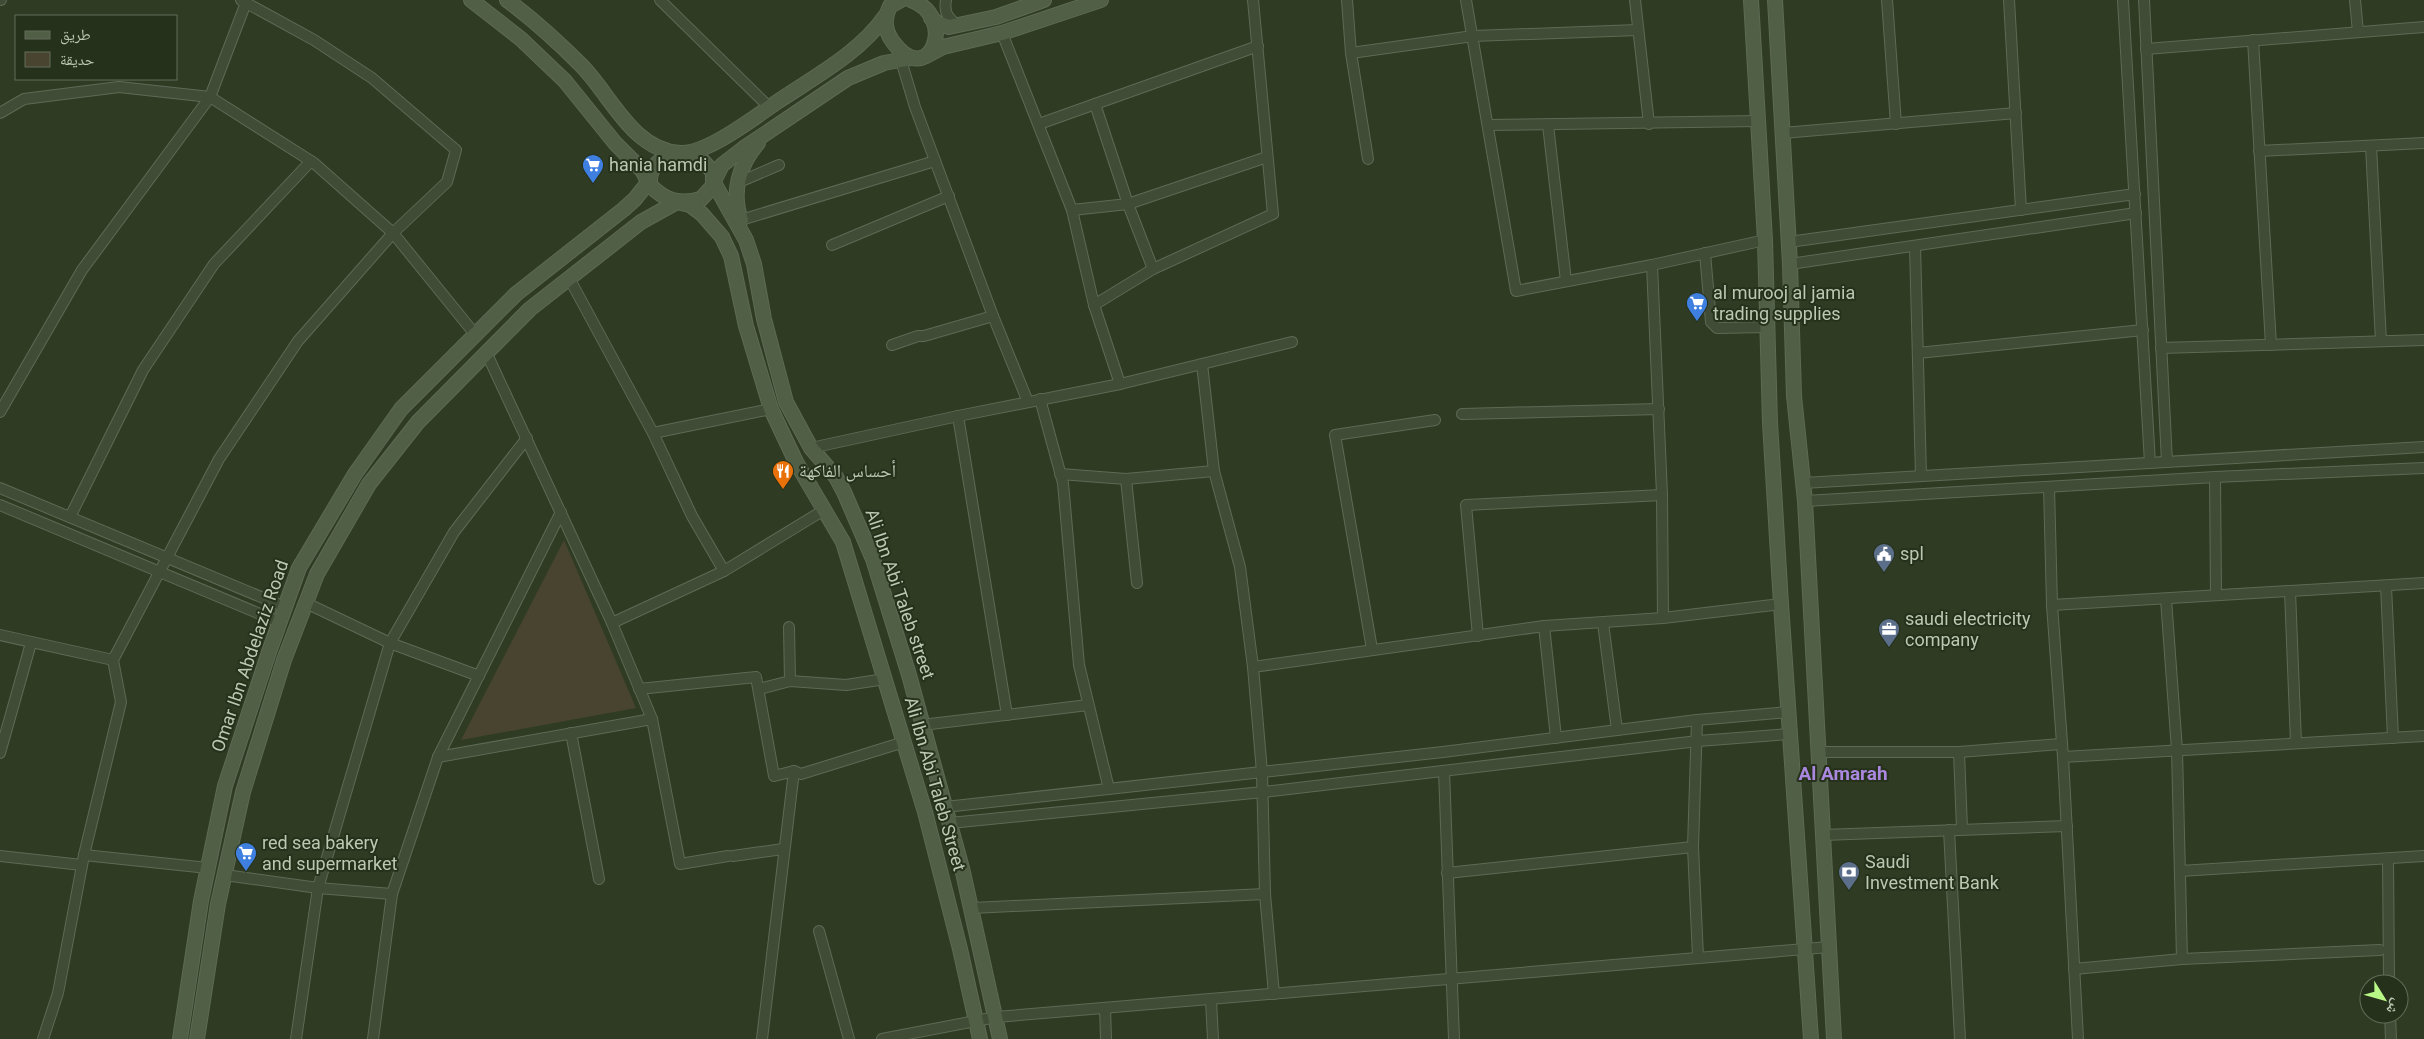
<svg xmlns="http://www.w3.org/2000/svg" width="2424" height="1039" viewBox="0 0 2424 1039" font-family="Roboto,'Noto Naskh Arabic',sans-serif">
	<rect width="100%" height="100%" fill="#2f3c23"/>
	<path fill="#48442f" d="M 564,540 L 636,708 L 461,740 Z"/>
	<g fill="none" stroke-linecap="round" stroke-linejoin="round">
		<g stroke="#5e6a55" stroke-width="12">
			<g id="street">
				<path d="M 0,0 L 1,0"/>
				<path d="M 660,0 L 769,107"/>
				<path d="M 946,0 C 944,12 947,17 957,25"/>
				<path d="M 1347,0 L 1351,53 L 1368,159"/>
				<path d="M 1466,0 L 1516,291 L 1652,265"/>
				<path d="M 1635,0 L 1649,124"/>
				<path d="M 1887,0 L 1896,124"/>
				<path d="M 2009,0 L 2021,210"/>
				<path d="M 2123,0 L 2150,463"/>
				<path d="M 2144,0 L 2167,462"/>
				<path d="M 2355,0 L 2358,32"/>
				<path d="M 1002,33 L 1072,210 L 1094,305 L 1120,384"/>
				<path d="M 2253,40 L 2271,345"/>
				<path d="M 2146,49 L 2424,27"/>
				<path d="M 1351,53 L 1473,36 L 1638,30"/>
				<path d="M 900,57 L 915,107 L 993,316 L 1028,402"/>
				<path d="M 1095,104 L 1128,204 L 1153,269"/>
				<path d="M 0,113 L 24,99 L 119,87 L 210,97 L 314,163 L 393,233 L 474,333"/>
				<path d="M 1039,124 L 1258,46"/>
				<path d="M 1488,125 L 1758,121"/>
				<path d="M 1548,125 L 1566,281"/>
				<path d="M 1783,133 L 2016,113"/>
				<path d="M 2371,146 L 2381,341"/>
				<path d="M 2259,151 L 2424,143"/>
				<path d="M 737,183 L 779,165"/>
				<path d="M 1072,210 L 1128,204 L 1267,157"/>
				<path d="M 741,220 L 935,161"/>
				<path d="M 1789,242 L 2135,194"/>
				<path d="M 832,245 L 949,196"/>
				<path d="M 1915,246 L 1921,476"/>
				<path d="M 1705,253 L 1711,322 L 1717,328 L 1767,327"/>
				<path d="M 1790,264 L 2136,213"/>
				<path d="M 569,278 L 653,433 L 692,516 L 724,571"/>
				<path d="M 1094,305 L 1153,269 L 1273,214 L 1253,0"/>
				<path d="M 892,345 L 918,336 L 924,336 L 993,316"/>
				<path d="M 2161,348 L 2424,340"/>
				<path d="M 486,352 L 612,623 L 652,719 L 680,864 L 728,856"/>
				<path d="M 1918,353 L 2143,330"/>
				<path d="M 1202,364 L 1214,471 L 1240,567 L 1253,667 L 1262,772 L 1265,894 L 1274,994"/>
				<path d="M 1040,399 L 1063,483 L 1079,665 L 1109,789"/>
				<path d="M 0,412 L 82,270 L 210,97 L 247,0"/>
				<path d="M 1462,414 L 1659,409"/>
				<path d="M 958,416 L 1007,715"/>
				<path d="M 653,433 L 771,409"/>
				<path d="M 811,448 L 958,416 L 1120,384 L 1292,342"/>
				<path d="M 1060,474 L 1126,479 L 1214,471"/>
				<path d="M 2215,477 L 2216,594"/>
				<path d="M 1126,479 L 1137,583"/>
				<path d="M 1803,483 L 2424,447"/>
				<path d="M 2049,487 L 2052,605 L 2063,757 L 2078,1039"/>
				<path d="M 0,488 L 285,607"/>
				<path d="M 1805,501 L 2215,477 L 2424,468"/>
				<path d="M 0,505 L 279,622"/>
				<path d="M 70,517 L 143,370 L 214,264 L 311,161"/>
				<path d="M 2386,586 L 2393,738"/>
				<path d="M 2290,591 L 2296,743"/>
				<path d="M 2166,599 L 2177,750 L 2182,959"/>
				<path d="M 306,603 L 390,643 L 479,676"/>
				<path d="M 2052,605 L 2424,583"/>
				<path d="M 1663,618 L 1662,495 L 1652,265 L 1765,240"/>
				<path d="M 612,623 L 724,571 L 824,510"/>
				<path d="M 1603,623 L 1617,730"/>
				<path d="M 1544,626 L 1556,738"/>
				<path d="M 789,627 L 790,681"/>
				<path d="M 0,635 L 113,660"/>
				<path d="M 1478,636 L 1466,505 L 1662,495"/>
				<path d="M 1372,649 L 1335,435 L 1435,420"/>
				<path d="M 1253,667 L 1544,626 L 1663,618 L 1781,604"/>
				<path d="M 639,689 L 756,677 L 774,776 L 794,771 L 801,774 L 904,742"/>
				<path d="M 759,689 L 790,681 L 846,685 L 885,679"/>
				<path d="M 1697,720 L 1693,847 L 1698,957"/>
				<path d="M 922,725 L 1088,705"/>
				<path d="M 571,733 L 599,879"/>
				<path d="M 1818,752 L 1959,752 L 2061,744"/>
				<path d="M 1959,752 L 1962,829"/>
				<path d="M 0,753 L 31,643"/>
				<path d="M 438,757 L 652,719"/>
				<path d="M 2063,757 L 2424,736"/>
				<path d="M 1444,771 L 1454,1039"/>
				<path d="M 945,807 L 1443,752 L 1697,720 L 1788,712"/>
				<path d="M 950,823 L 1263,792 L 1698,741 L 1789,734"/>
				<path d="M 1949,830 L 1960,1039"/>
				<path d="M 1823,835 L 2067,826"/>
				<path d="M 84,855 L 208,868"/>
				<path d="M 0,856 L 82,865"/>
				<path d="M 733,856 L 783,849"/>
				<path d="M 2388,859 L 2389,984"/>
				<path d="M 2180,871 L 2424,856"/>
				<path d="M 1447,873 L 1693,847"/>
				<path d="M 225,875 L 318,888 L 392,894"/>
				<path d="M 972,908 L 1265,894"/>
				<path d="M 819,931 L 849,1039"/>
				<path d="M 2074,969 L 2182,959 L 2380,950"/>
				<path d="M 1211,1000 L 1213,1039"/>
				<path d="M 1105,1008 L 1106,1039"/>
				<path d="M 2390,1014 L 2391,1039"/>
				<path d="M 43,1039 L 58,993 L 84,855 L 121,702 L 113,660 L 219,459 L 298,341 L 393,233 L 447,182 L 456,150 L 372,78 L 314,40 L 241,0"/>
				<path d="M 296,1039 L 318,888 L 390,643 L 454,532 L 527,438"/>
				<path d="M 373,1039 L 392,894 L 438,757 L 561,512"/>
				<path d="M 762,1039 L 794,771"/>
				<path d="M 882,1039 L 996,1017 L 1829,947"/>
			</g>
		</g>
		<g stroke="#5e6a55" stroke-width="16">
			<g id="secondary">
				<path d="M 471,0 L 521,39 L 565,81 L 615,143 L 642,170 L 650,185"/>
				<path d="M 507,0 C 534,20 558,42 581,65 C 611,95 632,150 680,153 C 706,155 755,117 777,102 C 814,77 860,53 886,15"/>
				<path d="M 901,0 L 890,6 C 884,19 884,30 893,42 C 930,91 958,17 911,0"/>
				<path d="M 1751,0 L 1765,240 L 1770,423 L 1781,604 L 1811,1039"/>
				<path d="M 1775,0 L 1790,264 L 1794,396 L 1805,501 L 1834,1039"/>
				<path d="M 931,18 L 939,24 L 949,27 L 996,17 L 1044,0"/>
				<path d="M 926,56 L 943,47 L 1002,33 L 1101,0"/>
				<path d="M 682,153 L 701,159 L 713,172 L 713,186 L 701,199 C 680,205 665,201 650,185 C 648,165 663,155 682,153 Z"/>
				<path d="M 715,179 L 722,165 L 744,148 L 848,78 L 884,63 L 911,58"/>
				<path d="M 714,183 L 746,240 L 754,264 L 764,319 L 786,402 L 811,448 L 836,477 L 844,492 L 873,559 L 909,675 L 962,868 L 1000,1039"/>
				<path d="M 741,220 C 731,192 739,165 758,143"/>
				<path d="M 180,1039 L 201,901 L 225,786 L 269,652 L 299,568 L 355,474 L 401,409 L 516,294 L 624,209 L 635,199 L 650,180"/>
				<path d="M 197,1039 L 218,904 L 243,792 L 284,660 L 317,574 L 369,484 L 418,422 L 530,309 L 641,222 L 677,202 L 690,205 L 702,214 L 722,237 L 731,256 L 746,326 L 771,409 L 796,462 L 843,542 L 925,812 L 960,949 L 980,1039"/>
			</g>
		</g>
		<use href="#street" stroke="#414c37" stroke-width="10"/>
		<use href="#secondary" stroke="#505f45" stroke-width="14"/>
	</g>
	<defs>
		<g id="supermarket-pin" transform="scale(1.125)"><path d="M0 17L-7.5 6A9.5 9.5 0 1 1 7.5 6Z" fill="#3f7fe0" stroke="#26311c"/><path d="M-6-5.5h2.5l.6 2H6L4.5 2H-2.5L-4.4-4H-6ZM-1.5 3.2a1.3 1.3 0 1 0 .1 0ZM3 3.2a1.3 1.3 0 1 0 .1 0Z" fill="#fff"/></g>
		<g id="restaurant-pin" transform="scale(1.125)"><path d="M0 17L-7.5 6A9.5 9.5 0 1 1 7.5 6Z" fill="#e8710a" stroke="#26311c"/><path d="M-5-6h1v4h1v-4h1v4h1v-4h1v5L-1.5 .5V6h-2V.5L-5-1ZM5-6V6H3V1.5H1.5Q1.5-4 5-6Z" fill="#fff"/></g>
		<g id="civic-pin" transform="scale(1.125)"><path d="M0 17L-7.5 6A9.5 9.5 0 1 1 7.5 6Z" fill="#5c6f8a" stroke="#26311c"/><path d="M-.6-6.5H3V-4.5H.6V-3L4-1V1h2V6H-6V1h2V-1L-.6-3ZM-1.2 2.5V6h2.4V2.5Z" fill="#fff"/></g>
		<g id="office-pin" transform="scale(1.125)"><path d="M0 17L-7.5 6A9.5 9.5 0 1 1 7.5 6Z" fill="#5c6f8a" stroke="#26311c"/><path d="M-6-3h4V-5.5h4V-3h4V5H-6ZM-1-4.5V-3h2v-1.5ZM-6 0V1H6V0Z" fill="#fff"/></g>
		<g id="bank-pin" transform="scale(1.125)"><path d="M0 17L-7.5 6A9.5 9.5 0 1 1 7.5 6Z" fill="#5c6f8a" stroke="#26311c"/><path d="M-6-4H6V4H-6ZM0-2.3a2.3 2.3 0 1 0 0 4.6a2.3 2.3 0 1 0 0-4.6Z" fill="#fff"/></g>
	</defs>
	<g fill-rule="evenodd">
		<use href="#supermarket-pin" x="593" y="165"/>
		<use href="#supermarket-pin" x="1697" y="303"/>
		<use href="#restaurant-pin" x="783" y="471"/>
		<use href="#civic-pin" x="1884" y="554"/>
		<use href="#office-pin" x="1889" y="629"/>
		<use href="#supermarket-pin" x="246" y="853"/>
		<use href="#bank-pin" x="1849" y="872"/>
	</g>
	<g text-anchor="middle" stroke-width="4" stroke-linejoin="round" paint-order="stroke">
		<g font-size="18" fill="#bbc8b2" stroke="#26311c" text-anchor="start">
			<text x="609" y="171">hania hamdi</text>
			<text x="1713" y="299">al murooj al jamia<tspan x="1713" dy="21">trading supplies</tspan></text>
			<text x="799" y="477">أحساس الفاكهة</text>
			<text x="1900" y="560">spl</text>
			<text x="1905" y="625">saudi electricity<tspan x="1905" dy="21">company</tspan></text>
			<text x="262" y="849">red sea bakery<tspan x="262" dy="21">and supermarket</tspan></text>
			<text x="1865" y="868">Saudi<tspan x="1865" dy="21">Investment Bank</tspan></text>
		</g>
		<g font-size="18" fill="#bbc8b2" stroke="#26311c">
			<text transform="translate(900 594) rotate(71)" y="6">Ali Ibn Abi Taleb street</text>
			<text transform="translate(250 656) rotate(-71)" y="6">Omar Ibn Abdelaziz Road</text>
			<text transform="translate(935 784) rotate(74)" y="6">Ali Ibn Abi Taleb Street</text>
		</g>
		<g font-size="19" font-weight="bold" fill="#aa88df" stroke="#26311c">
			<text x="1843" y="780">Al Amarah</text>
		</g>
	</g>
	<rect x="15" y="15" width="162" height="65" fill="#26311c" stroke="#626d58"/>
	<rect x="25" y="31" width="25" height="8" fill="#505f45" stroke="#626d58"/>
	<text x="60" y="40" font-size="15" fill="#bbc8b2">طريق</text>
	<rect x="25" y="52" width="25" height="15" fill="#48442f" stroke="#626d58"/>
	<text x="60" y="65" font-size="15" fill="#bbc8b2">حديقة</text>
	<g transform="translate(2384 999) rotate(127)"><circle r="24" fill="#26311c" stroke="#626d58"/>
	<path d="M0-4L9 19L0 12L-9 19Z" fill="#b8f887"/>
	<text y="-8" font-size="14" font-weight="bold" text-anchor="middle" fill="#bbc8b2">ش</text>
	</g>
</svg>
